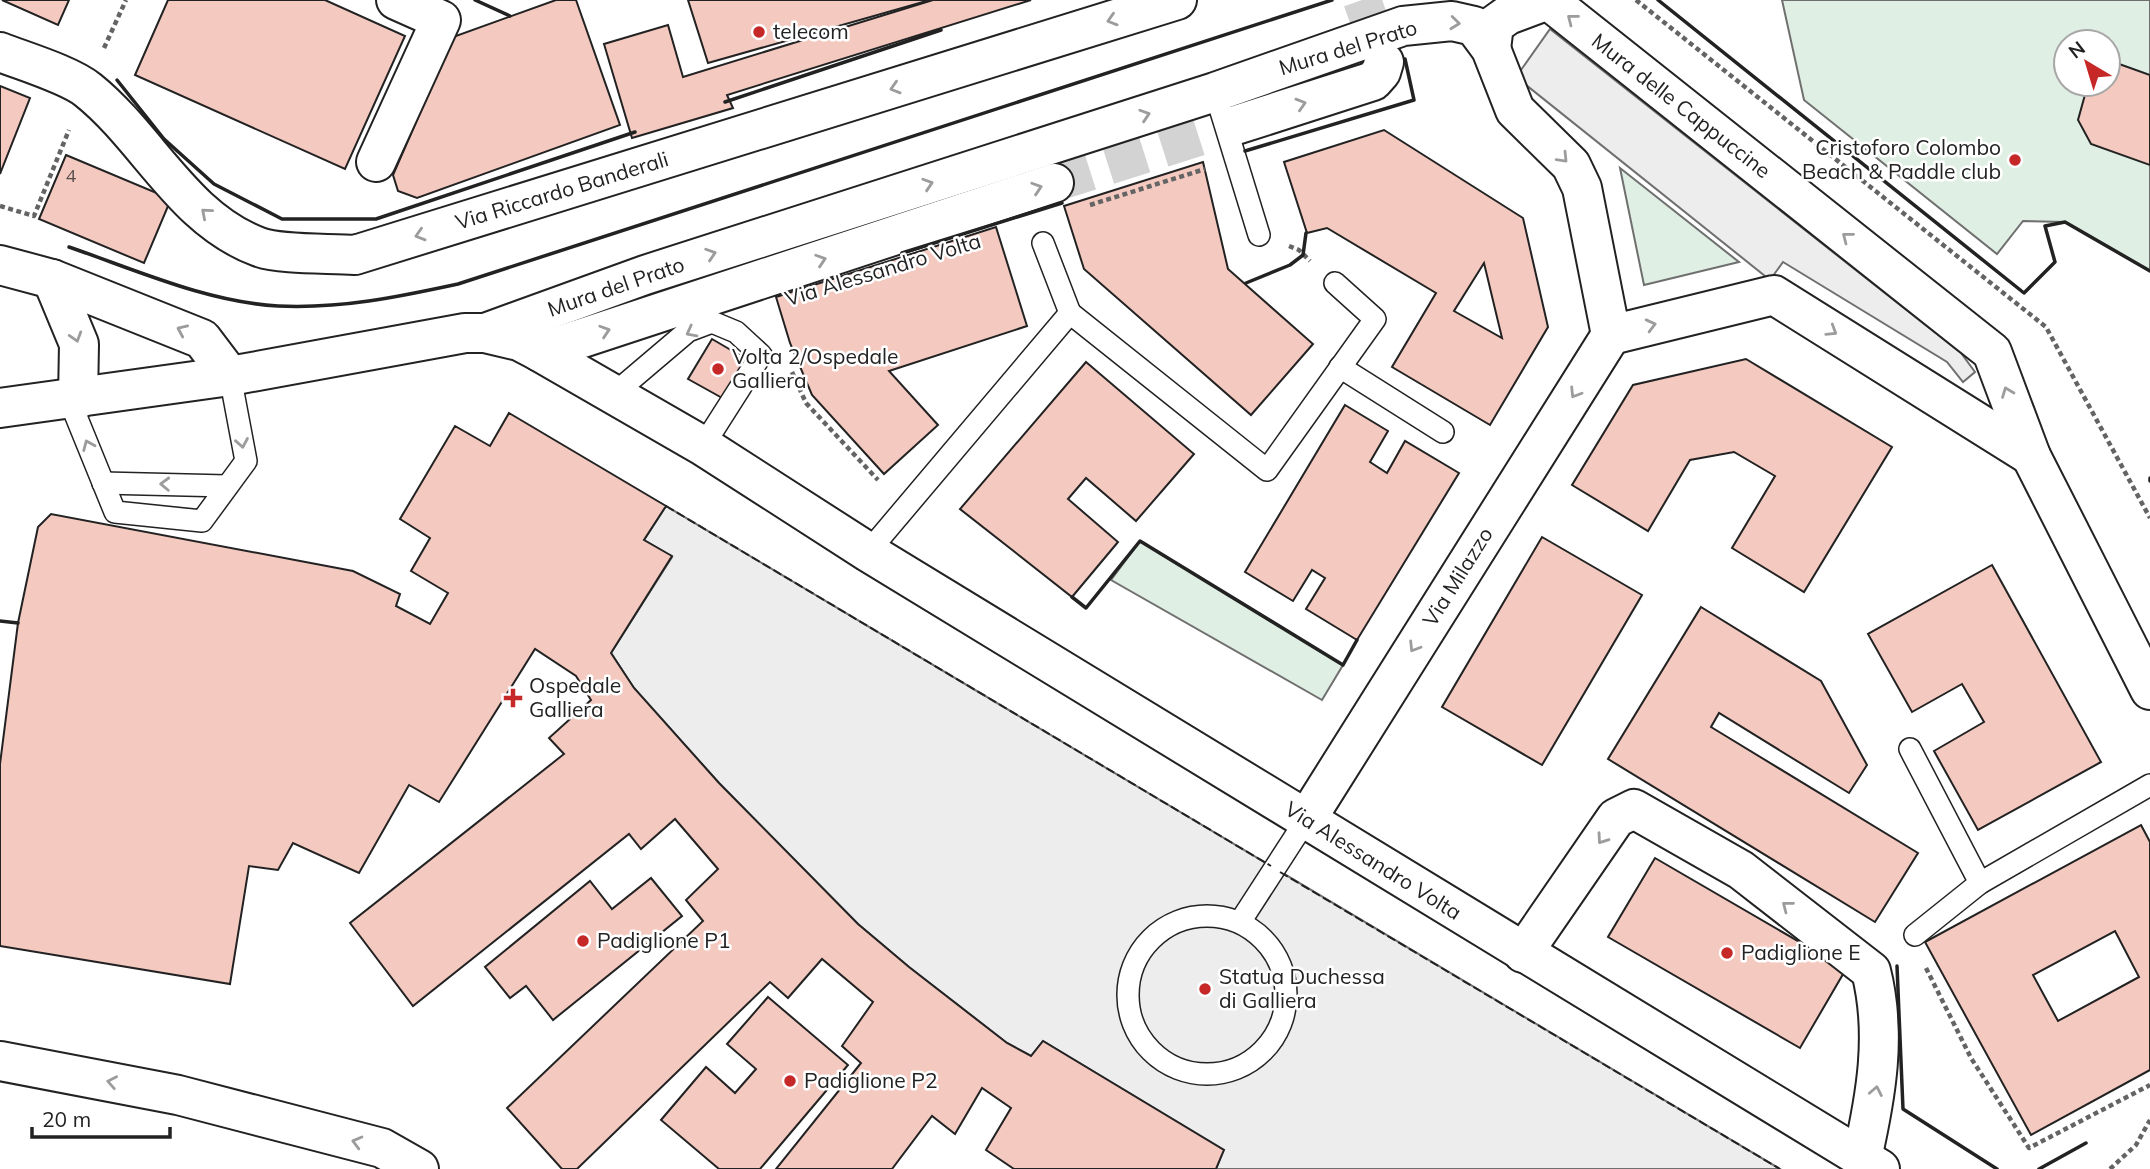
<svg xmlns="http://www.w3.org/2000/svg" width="2150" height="1169" viewBox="0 0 2150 1169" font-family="Mulish,sans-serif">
	<rect width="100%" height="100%" fill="#fff"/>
	<g fill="#e0efe3" stroke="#6f6f6f" stroke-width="2" fill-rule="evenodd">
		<path d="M 1782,0 L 2150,0 L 2150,271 L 2065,222 L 2023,221 L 1997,254 L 1804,100 ZM 2066,42 L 2108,42 L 2108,84 L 2066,84 Z"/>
		<path d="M 1620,168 L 1739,262 L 1644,285 Z"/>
		<path d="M 1140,541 L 1343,665 L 1322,700 L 1111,580 Z"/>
	</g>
	<g fill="#ededed" stroke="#6f6f6f" stroke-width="2">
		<path d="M 1550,29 L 1961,353 L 1975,372 L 1963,382 L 1947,362 L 1783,262 L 1770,280 L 1516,77 Z"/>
		<path d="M 666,506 L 1780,1169 L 1216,1169 L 1223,1150 L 1043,1041 L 1031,1056 L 1007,1043 L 909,967 L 858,924 L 719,783 L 634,688 L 611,653 L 672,557 L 644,540 Z"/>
	</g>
	<g fill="#f3c9c0" stroke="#222" stroke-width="2" fill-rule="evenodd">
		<path d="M 2,0 L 69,0 L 58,25 Z"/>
		<path d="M 168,0 L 325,0 L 405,36 L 345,169 L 135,75 Z"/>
		<path d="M 556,0 L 576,0 L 620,125 L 417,198 L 398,191 L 393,175 L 453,37 Z"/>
		<path d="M 688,0 L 930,0 L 708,63 Z"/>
		<path d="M 933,0 L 1031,0 L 727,95 L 733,108 L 632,138 L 604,44 L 668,25 L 683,77 Z"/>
		<path d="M 2108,60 L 2150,75 L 2150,165 L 2091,144 L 2078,120 L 2088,84 L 2108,84 Z"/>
		<path d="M 0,86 L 30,98 L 0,174 Z"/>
		<path d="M 1384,130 L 1523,218 L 1548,327 L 1490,425 L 1392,367 L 1436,293 L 1327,228 L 1307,233 L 1284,162 ZM 1484,263 L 1502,338 L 1454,311 Z"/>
		<path d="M 66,155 L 171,199 L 144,263 L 39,219 Z"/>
		<path d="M 1203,162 L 1228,269 L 1313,344 L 1251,415 L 1084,269 L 1064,206 Z"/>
		<path d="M 996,227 L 1027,326 L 889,371 L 938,425 L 884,474 L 812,395 L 790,343 L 776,297 Z"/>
		<path d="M 712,339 L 748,360 L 724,399 L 688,379 Z"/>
		<path d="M 1746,359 L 1892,447 L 1804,592 L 1732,548 L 1775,476 L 1734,452 L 1690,460 L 1648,531 L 1572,485 L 1633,385 Z"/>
		<path d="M 1086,362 L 1194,454 L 1136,521 L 1086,478 L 1068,499 L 1118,542 L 1072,597 L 960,509 Z"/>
		<path d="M 1345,405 L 1388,431 L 1370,462 L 1387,473 L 1405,441 L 1459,473 L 1357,640 L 1306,609 L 1325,578 L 1312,570 L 1293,601 L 1245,572 Z"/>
		<path d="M 509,413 L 666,506 L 644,540 L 672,556 L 611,653 L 634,688 L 719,783 L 858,924 L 909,967 L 1007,1043 L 1031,1056 L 1043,1041 L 1224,1150 L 1216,1169 L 1014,1169 L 986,1150 L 1011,1108 L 982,1088 L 955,1134 L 932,1116 L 892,1169 L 776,1169 L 861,1063 L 842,1046 L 873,1002 L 822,959 L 788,998 L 770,982 L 577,1169 L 562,1169 L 507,1108 L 703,921 L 686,900 L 718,869 L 675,819 L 641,849 L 629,834 L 413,1006 L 350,923 L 564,754 L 549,738 L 591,700 L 576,676 L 535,649 L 439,802 L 409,785 L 359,873 L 293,843 L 278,870 L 249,866 L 230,984 L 0,946 L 0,764 L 18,623 L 38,527 L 51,514 L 353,571 L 400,594 L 396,606 L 430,624 L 448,593 L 411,571 L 430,538 L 400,519 L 455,426 L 490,446 Z"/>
		<path d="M 1542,537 L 1642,595 L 1542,765 L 1442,707 Z"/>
		<path d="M 1992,565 L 2101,762 L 1978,830 L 1934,751 L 1984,722 L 1962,684 L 1912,712 L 1868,634 Z"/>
		<path d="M 1701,607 L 1821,681 L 1867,765 L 1849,793 L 1719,713 L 1711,727 L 1918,853 L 1875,922 L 1608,759 Z"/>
		<path d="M 2141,825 L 2150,842 L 2150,1070 L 2031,1135 L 1925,942 ZM 2115,931 L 2139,977 L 2058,1021 L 2033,975 Z"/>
		<path d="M 1655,858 L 1846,969 L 1800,1048 L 1608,937 Z"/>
		<path d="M 651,878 L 682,916 L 553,1020 L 526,986 L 510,998 L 485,967 L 590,881 L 612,909 Z"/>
		<path d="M 768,997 L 848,1065 L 760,1169 L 719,1169 L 661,1120 L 706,1067 L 735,1093 L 756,1069 L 727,1044 Z"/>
	</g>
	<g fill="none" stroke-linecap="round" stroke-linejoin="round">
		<g stroke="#d3d3d3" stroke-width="38" stroke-dasharray="38 19" stroke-linecap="butt">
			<path d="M 1362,0 L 1384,62"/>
			<path d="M 1054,183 L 1236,125"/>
		</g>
		<g stroke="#222" stroke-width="24">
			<g id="lane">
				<path d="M 1215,92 L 1259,235"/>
				<path d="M 1043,243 L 1070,313"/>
				<path d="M 1340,367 L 1443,432"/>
				<path d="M 615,393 L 688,331 L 712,322 L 736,332 L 761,355 L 703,446"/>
				<path d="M 69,399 L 115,512 L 202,521 L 246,461 L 230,376"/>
				<path d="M 103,483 L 227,486"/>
				<path d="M 868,552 L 1070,313 L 1267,470 L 1375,319 L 1335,283"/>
				<path d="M 1910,749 L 1980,883"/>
				<circle cx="1207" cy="995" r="79"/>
				<path d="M 1240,922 L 1306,820"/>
				<path d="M 1915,935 L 1980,883 L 2150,785"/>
			</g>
		</g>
		<g stroke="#222" stroke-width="42">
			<g id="street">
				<path d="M 1491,49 L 1494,25 L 1508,15 L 1548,0 L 1992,352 L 2031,456 L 2150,690"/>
				<path d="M 0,52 C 23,61 70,75 88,90 C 148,138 183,219 259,247 C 280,255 331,253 355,255 L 1177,0"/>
				<path d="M 1236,125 L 1373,81 L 1381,72 L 1384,62"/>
				<path d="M 376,162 L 441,20 L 396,0"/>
				<path d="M 0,265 L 52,279 L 202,339 L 230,376"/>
				<path d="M 52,279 L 79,344 L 78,399"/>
				<path d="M 485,333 L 645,275 L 1215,92 L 1403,26 L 1452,21 L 1474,26 L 1491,49 L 1515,110 L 1571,165 L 1582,188 L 1611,335 L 1774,295 L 2031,456"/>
				<path d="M 540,352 L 1054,183"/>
				<path d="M 1306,820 L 1611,335"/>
				<path d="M 1523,953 L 1616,818 L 1634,809 L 1741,870 L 1871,971 C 1887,1034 1876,1096 1862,1158"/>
				<path d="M 0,1061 L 178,1095 L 382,1148 L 419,1169"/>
			</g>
		</g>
		<g stroke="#222" stroke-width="42">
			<path id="secondary" d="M 0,408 L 230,376 L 465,333 L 485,333 L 519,341 L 540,352 L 703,446 L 868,552 L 1880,1169"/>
		</g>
		<g stroke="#646464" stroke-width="4.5" stroke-dasharray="5 3.5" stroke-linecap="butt">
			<path d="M 1636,0 L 2046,327 L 2150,518"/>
			<path d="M 104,48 L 126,0"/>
			<path d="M 1090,205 L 1205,169"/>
			<path d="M 0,206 L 34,216 L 69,130"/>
			<path d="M 1289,246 L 1299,250 L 1310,261"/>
			<path d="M 792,372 L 806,403 L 878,480"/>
			<path d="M 1926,968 L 1971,1058 L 2029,1148 L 2150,1085"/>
			<path d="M 2110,1169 L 2136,1145 L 2150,1120"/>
		</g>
		<use href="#lane" stroke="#fff" stroke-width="21"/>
		<use href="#street" stroke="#fff" stroke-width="38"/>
		<use href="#secondary" stroke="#fff" stroke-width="38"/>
		<g stroke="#222" stroke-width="2" stroke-dasharray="9 3.5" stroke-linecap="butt">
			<path d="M 666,506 L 1271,866"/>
			<path d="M 1280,872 L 1780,1169"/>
		</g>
		<g stroke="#222" stroke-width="3.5">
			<path d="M 475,0 L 510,16"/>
			<path d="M 1658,0 L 2024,293 L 2055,262 L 2045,226 L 2065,222 L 2150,271"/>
			<path d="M 117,80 L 164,139 L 214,184 L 282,219 L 376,219 L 635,132"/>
			<path d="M 725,102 L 941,30"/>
			<path d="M 1245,151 L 1414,100 L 1405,59"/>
			<path d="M 69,247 C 136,270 207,302 278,306 C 340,309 398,297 458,284 L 1332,0"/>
			<path d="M 902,253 L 1062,203"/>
			<path d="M 1246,283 L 1290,265 L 1303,255 L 1306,233"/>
			<path d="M 2150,478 L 2150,481"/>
			<path d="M 1072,597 L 1086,608 L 1140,541 L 1343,665 L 1357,640"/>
			<path d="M 0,621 L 18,623"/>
			<path d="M 1897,966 L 1903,1109 L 1997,1169"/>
			<path d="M 2039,1169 L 2086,1143"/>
		</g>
	</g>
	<defs><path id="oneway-chevron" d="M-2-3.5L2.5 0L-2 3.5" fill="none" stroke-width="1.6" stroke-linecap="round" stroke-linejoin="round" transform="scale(1.75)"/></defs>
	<g stroke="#9c9c9c">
		<use href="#oneway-chevron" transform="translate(1572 19) rotate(-142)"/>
		<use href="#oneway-chevron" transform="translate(1112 20) rotate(163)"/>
		<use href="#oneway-chevron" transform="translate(1455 23) rotate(6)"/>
		<use href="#oneway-chevron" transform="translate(895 88) rotate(163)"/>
		<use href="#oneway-chevron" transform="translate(1301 104) rotate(-17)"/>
		<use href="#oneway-chevron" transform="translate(1145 115) rotate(-18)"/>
		<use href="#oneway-chevron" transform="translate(1563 158) rotate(46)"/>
		<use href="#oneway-chevron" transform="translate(928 184) rotate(-18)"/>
		<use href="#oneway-chevron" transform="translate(1037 188) rotate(-18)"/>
		<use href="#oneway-chevron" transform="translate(206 213) rotate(-139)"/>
		<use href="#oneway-chevron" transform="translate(420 235) rotate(163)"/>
		<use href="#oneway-chevron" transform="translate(1847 237) rotate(-142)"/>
		<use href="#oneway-chevron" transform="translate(711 254) rotate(-18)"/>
		<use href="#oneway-chevron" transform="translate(821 260) rotate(-18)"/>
		<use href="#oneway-chevron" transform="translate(1651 325) rotate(-14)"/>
		<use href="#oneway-chevron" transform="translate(182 330) rotate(-156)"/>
		<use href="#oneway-chevron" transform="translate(605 331) rotate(-18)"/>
		<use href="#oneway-chevron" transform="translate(1832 331) rotate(32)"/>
		<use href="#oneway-chevron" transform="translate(691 332) rotate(152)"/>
		<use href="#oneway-chevron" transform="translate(76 337) rotate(73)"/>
		<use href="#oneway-chevron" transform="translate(2007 392) rotate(-111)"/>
		<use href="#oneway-chevron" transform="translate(1575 393) rotate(122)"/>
		<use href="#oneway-chevron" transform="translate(242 443) rotate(80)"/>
		<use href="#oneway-chevron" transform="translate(88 445) rotate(-113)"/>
		<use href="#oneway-chevron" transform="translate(165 484) rotate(-178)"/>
		<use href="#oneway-chevron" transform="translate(1414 647) rotate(122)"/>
		<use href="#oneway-chevron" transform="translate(1602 839) rotate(125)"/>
		<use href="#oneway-chevron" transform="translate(1787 906) rotate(-142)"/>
		<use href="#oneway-chevron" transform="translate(112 1082) rotate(-169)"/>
		<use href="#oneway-chevron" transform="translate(1876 1091) rotate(-79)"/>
		<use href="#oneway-chevron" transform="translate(357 1142) rotate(-165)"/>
	</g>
	<g fill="#c62828" stroke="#fff" stroke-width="2.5">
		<circle cx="759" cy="32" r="7"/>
		<circle cx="2015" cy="160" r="7"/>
		<circle cx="718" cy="369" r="7"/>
		<path d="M509.5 687.5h7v7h7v7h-7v7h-7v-7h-7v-7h7z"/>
		<circle cx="583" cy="941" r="7"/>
		<circle cx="1727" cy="953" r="7"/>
		<circle cx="1205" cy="989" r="7"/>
		<circle cx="790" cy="1081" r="7"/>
	</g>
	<g text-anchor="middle" stroke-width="5" stroke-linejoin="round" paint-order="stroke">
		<g font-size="18" fill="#564c4a">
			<text x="71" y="182">4</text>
		</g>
		<g font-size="21" fill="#222" stroke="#fff" text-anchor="start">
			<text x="773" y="39">telecom</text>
			<text x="2001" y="155" text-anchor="end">Cristoforo Colombo<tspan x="2001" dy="24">Beach &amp; Paddle club</tspan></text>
			<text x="732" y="364">Volta 2/Ospedale<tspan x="732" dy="24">Galliera</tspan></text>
			<text x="529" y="693">Ospedale<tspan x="529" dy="24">Galliera</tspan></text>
			<text x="597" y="948">Padiglione P1</text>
			<text x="1741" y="960">Padiglione E</text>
			<text x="1219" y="984">Statua Duchessa<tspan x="1219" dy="24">di Galliera</tspan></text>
			<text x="804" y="1088">Padiglione P2</text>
		</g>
		<g font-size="21" fill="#222" stroke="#fff">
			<text transform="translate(1348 48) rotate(-17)" y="7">Mura del Prato</text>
			<text transform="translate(1681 106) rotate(38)" y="7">Mura delle Cappuccine</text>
			<text transform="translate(562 191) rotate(-17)" y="7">Via Riccardo Banderali</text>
			<text transform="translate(883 270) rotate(-17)" y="7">Via Alessandro Volta</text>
			<text transform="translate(616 287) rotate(-19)" y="7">Mura del Prato</text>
			<text transform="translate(1458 577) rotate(-58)" y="7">Via Milazzo</text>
			<text transform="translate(1373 861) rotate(32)" y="7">Via Alessandro Volta</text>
		</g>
	</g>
	<g transform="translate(2087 63) rotate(322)"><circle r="33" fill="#ffffff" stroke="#a7a7a7" stroke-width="2"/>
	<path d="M0-5L12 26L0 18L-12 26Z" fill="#c62828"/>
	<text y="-10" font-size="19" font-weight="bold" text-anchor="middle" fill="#222222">N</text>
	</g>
	<path d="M32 1127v10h138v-10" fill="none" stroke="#222222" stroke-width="3.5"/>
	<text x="42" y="1127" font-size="21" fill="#222222" stroke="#ffffff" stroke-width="5" paint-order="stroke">20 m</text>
</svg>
